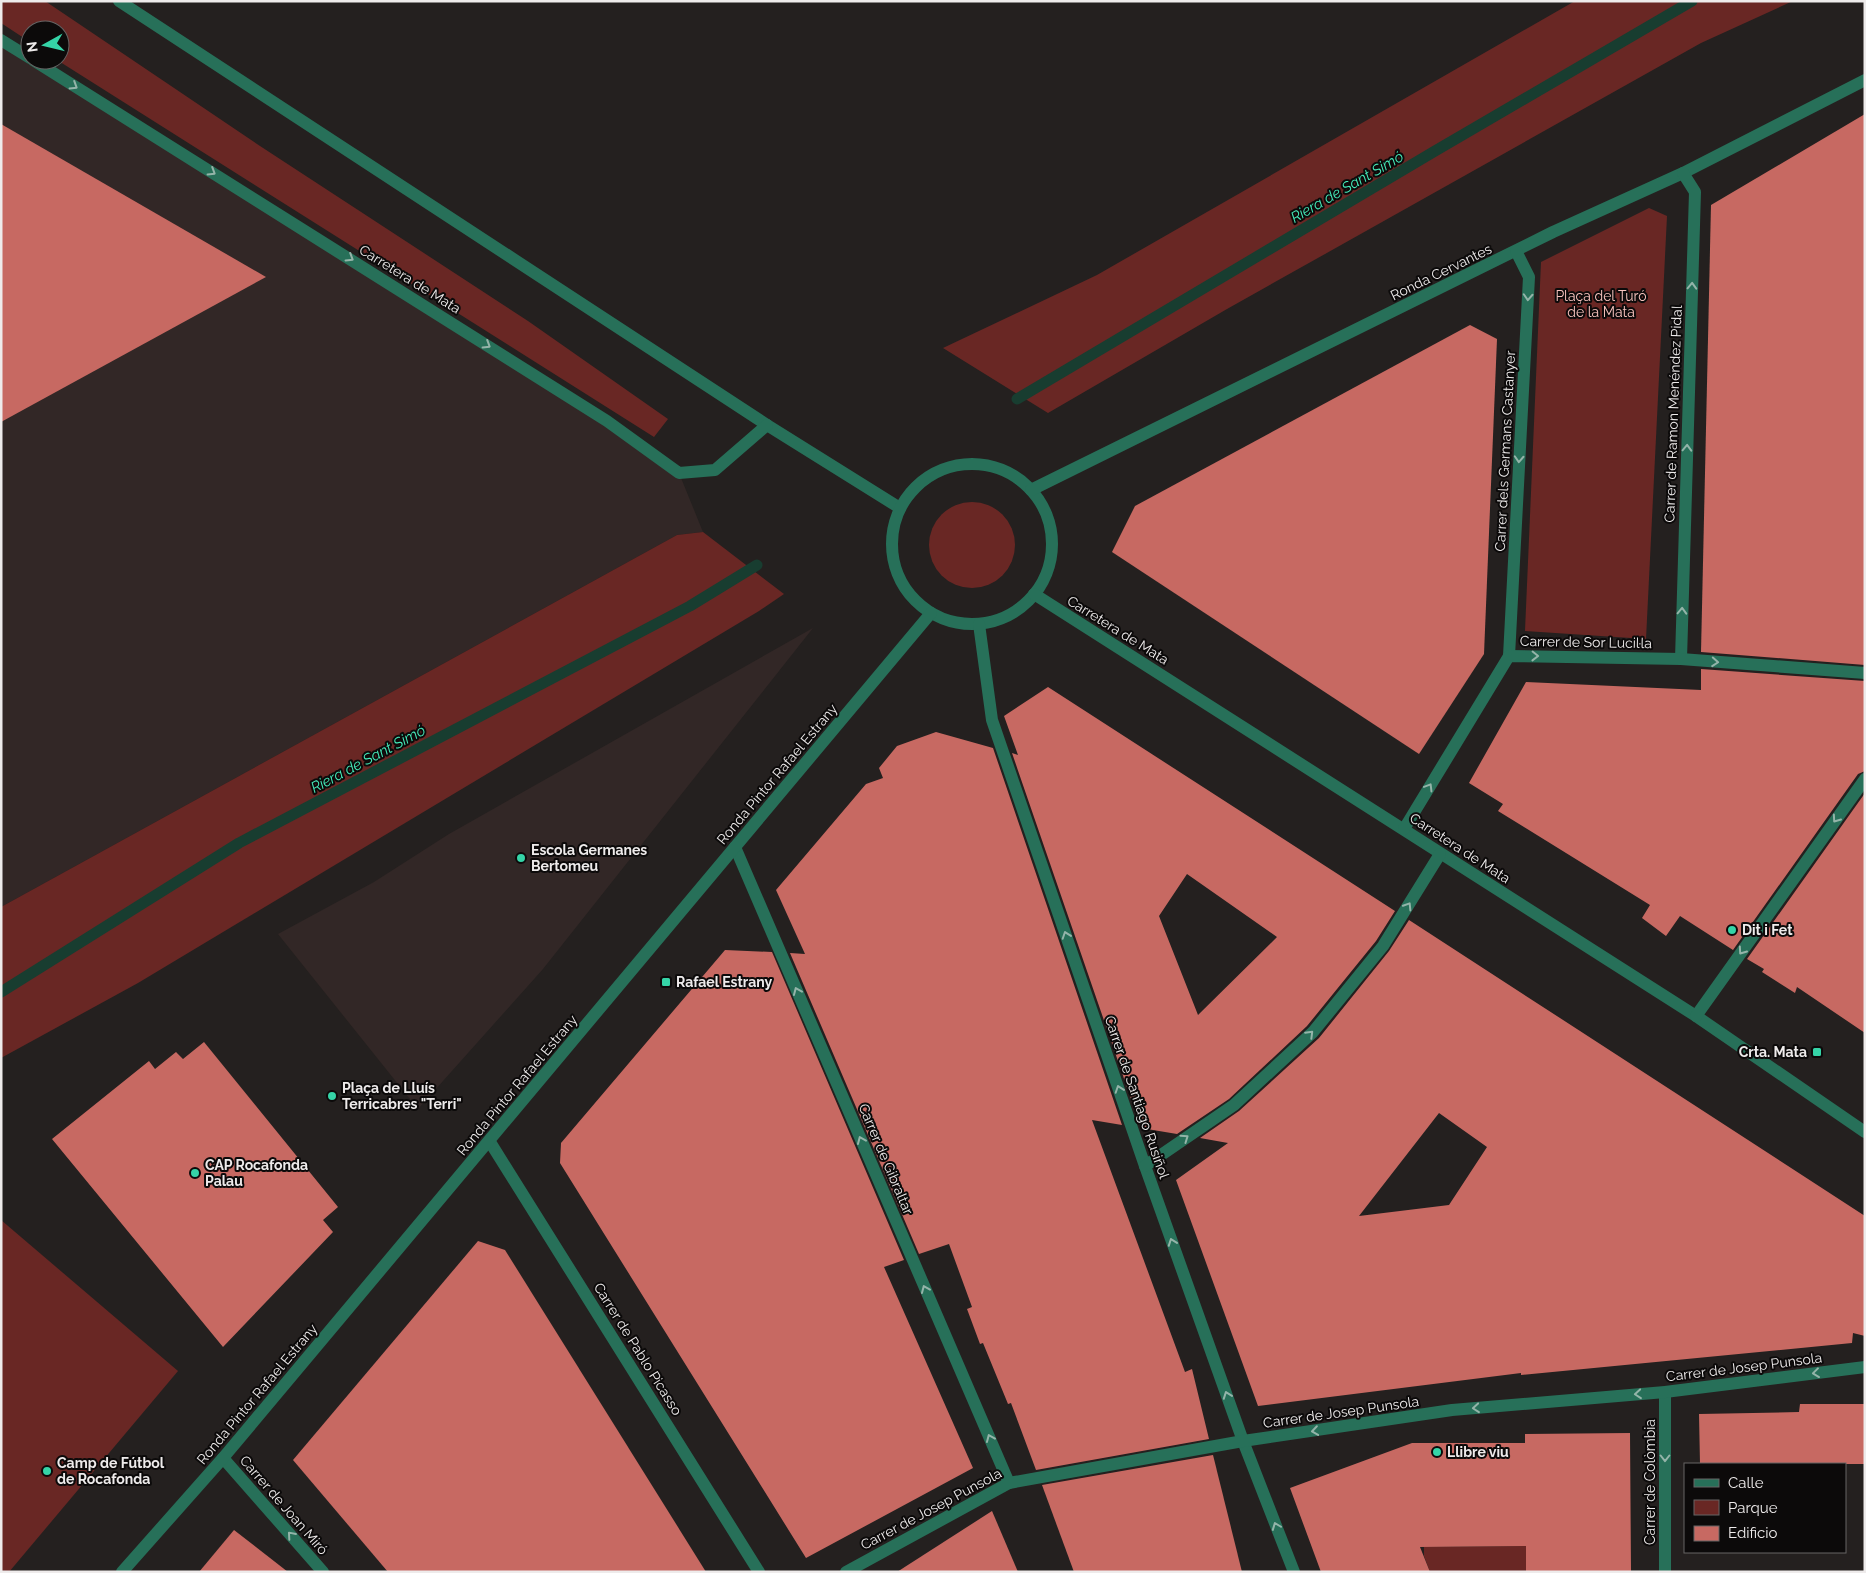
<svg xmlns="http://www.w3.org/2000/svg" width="1866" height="1573" viewBox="0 0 1866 1573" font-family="Raleway,sans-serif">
	<rect width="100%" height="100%" fill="#24201f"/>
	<g fill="#322726">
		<path d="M 1,40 L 679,473 L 703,532 L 677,535 L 1,907 Z"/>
		<path d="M 813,628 L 543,969 L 418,1109 L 278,934 L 374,882 L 449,834 Z"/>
	</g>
	<g fill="#692724">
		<path d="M 1,1 L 45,1 L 260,146 L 528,321 L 668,419 L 654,437 L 57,60 L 60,60 L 60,30 L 30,30 L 30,42 L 1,23 Z"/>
		<path d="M 1575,1 L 1793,1 L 1701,43 L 1227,309 L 1048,413 L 943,348 L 1097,275 Z"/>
		<path d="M 1649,208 L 1667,216 L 1646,639 L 1525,631 L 1541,262 Z"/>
		<circle cx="972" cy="545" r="43"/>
		<path d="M 703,532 L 784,594 L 759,611 L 138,983 L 1,1058 L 1,907 L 677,535 Z"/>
		<path d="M 1,1220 L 178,1371 L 9,1572 L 1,1572 Z"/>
		<path d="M 1526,1546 L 1526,1572 L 1430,1572 L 1424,1556 L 1424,1547 Z"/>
	</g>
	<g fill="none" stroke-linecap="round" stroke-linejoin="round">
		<g stroke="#183d30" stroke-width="11">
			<path d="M 1017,399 L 1435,151 L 1692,1"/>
			<path d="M 1,992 L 239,843 L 690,606 L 757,565"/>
		</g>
	</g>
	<g fill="#c76962" fill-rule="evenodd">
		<path d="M 1865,114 L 1865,665 L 1701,652 L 1711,205 Z"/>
		<path d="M 1,124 L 266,277 L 1,422 Z"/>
		<path d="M 1470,325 L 1497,339 L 1484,654 L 1419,754 L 1112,552 L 1135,506 Z"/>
		<path d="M 1701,669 L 1865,681 L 1865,771 L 1858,774 L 1733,950 L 1680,916 L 1666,936 L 1642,918 L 1650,905 L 1498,811 L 1503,804 L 1469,783 L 1526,682 L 1701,690 Z"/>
		<path d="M 1048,687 L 1395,911 L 1376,941 L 1307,1026 L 1229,1099 L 1177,1134 L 1141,1128 L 1012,753 L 1018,755 L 1004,716 ZM 1187,874 L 1277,937 L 1198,1015 L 1159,916 Z"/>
		<path d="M 936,732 L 993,748 L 1122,1125 L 1092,1120 L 1185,1372 L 1192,1369 L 1209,1439 L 1036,1470 L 1011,1403 L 1008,1404 L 983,1343 L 980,1344 L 967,1309 L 972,1307 L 949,1244 L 919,1254 L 790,953 L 805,954 L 776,890 L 866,784 L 883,778 L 879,768 L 897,746 Z"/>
		<path d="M 1865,793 L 1865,1033 L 1797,987 L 1795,993 L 1762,972 L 1764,969 L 1747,959 Z"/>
		<path d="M 1409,920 L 1865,1216 L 1865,1336 L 1853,1333 L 1852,1343 L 1521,1375 L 1521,1373 L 1258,1406 L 1176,1180 L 1228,1143 L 1200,1138 L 1239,1111 L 1319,1038 L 1389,951 ZM 1439,1113 L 1487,1147 L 1449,1205 L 1359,1216 Z"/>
		<path d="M 725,950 L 772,952 L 904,1260 L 884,1267 L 973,1468 L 806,1558 L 560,1163 L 561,1143 Z"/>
		<path d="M 204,1042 L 338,1207 L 323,1220 L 333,1232 L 223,1347 L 52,1139 L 149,1061 L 155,1069 L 176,1052 L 183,1059 Z"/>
		<path d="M 478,1241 L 505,1250 L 706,1572 L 388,1572 L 293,1460 Z"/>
		<path d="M 1800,1404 L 1865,1404 L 1865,1464 L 1700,1464 L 1699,1414 L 1799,1412 Z"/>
		<path d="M 1630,1433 L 1631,1572 L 1526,1572 L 1526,1546 L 1420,1547 L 1430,1572 L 1321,1572 L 1290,1488 L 1412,1443 L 1525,1443 L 1525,1434 Z"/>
		<path d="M 1213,1455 L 1242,1572 L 1074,1572 L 1042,1485 Z"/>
		<path d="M 992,1511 L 1018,1572 L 897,1572 Z"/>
		<path d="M 234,1530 L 288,1572 L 199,1572 Z"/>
	</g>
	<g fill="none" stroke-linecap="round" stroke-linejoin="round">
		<g stroke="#277059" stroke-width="12">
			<path d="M 119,1 L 767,425 L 900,508"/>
			<path d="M 1,40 L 30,58"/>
			<path d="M 33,60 L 607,421 L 679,473 L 715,470 L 767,425"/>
			<circle cx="972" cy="544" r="80"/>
			<path d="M 1031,490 L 1553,232 L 1683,173 L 1865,80"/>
			<path d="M 1034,594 L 1696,1016 L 1865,1132"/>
			<path d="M 979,624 L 992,720 L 1145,1166 L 1243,1441 L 1294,1572"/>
			<path d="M 1509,656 L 1529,277 L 1516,251"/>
			<path d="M 1681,659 L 1695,192 L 1683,173"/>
			<path d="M 1404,829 L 1509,656 L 1681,659 L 1865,673"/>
			<path d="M 735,847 L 1009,1483"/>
			<path d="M 1696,1016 L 1865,779"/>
			<path d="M 490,1142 L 759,1572"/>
			<path d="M 1145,1166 L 1234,1105 L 1313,1032 L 1383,946 L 1440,854"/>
			<path d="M 1665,1392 L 1665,1572"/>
			<path d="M 223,1458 L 323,1572"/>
			<path d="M 122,1572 L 223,1458 L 931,613"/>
			<path d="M 846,1572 L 1009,1483 L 1243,1441 L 1452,1410 L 1665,1392 L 1865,1367"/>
		</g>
	</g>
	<defs><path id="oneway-chevron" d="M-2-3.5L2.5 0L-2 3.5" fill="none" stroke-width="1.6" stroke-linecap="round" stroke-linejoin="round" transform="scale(1.25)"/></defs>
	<g stroke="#94b4a9">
		<use href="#oneway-chevron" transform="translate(74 86) rotate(32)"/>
		<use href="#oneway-chevron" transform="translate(212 172) rotate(32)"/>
		<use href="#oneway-chevron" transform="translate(350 258) rotate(32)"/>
		<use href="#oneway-chevron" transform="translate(1692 286) rotate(-88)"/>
		<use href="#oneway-chevron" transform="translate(1528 297) rotate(93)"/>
		<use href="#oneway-chevron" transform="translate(487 345) rotate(32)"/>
		<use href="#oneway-chevron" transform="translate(1687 448) rotate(-88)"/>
		<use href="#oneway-chevron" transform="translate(1519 459) rotate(93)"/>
		<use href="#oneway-chevron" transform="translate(1682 611) rotate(-88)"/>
		<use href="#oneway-chevron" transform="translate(1535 656) rotate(1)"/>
		<use href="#oneway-chevron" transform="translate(1715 662) rotate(4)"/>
		<use href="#oneway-chevron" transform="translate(1429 787) rotate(-59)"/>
		<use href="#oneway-chevron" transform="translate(1836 819) rotate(125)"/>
		<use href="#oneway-chevron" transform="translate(1408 906) rotate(-58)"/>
		<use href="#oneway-chevron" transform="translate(1066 935) rotate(-109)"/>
		<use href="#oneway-chevron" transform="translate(1742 951) rotate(125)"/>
		<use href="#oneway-chevron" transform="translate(797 991) rotate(-113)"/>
		<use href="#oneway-chevron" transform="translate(1310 1034) rotate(-45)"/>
		<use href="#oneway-chevron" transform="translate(1119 1089) rotate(-109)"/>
		<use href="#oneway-chevron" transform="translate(1185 1138) rotate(-35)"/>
		<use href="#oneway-chevron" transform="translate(861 1140) rotate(-113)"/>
		<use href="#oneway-chevron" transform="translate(1172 1242) rotate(-110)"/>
		<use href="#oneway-chevron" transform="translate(925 1289) rotate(-113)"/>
		<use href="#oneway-chevron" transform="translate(1816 1373) rotate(173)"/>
		<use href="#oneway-chevron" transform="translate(1638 1394) rotate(175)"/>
		<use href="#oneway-chevron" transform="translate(1227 1395) rotate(-110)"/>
		<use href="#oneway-chevron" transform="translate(1476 1408) rotate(175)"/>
		<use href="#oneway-chevron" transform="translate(1315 1431) rotate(172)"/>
		<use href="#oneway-chevron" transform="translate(990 1438) rotate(-113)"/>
		<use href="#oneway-chevron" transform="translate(1665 1458) rotate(90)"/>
		<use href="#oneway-chevron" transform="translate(1276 1526) rotate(-111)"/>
		<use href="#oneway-chevron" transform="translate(291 1535) rotate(-131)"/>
	</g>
	<g fill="#35d4a7" stroke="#0c0a0a" stroke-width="2">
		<circle cx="521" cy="858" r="5"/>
		<circle cx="1732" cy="930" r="5"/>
		<rect x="661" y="977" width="10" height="10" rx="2.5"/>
		<rect x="1812" y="1047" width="10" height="10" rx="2.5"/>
		<circle cx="332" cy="1096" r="5"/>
		<circle cx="195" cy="1173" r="5"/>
		<circle cx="1437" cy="1452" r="5"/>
		<circle cx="47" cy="1471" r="5"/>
	</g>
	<g text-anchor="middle" stroke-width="4" stroke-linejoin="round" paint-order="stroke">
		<g font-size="14" fill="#eeebeb" stroke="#0c0a0a">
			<text transform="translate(1441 272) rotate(-26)" y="5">Ronda Cervantes</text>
			<text transform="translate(410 279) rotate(32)" y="5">Carretera de Mata</text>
			<text transform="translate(1673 414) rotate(-88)" y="5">Carrer de Ramon Menéndez Pidal</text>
			<text transform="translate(1505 451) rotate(-87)" y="5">Carrer dels Germans Castanyer</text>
			<text transform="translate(1118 630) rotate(32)" y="5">Carretera de Mata</text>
			<text transform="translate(1586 642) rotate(1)" y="5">Carrer de Sor Lucil·la</text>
			<text transform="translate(777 774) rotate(-50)" y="5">Ronda Pintor Rafael Estrany</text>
			<text transform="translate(1460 848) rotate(33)" y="5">Carretera de Mata</text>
			<text transform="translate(517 1085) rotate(-50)" y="5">Ronda Pintor Rafael Estrany</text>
			<text transform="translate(1137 1097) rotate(71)" y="5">Carrer de Santiago Rusiñol</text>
			<text transform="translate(886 1159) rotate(67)" y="5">Carrer de Gibraltar</text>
			<text transform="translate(638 1349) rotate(58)" y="5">Carrer de Pablo Picasso</text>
			<text transform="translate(1744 1367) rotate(-7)" y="5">Carrer de Josep Punsola</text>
			<text transform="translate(257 1394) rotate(-50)" y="5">Ronda Pintor Rafael Estrany</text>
			<text transform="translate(1341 1412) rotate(-8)" y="5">Carrer de Josep Punsola</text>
			<text transform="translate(1650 1482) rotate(-90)" y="5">Carrer de Colòmbia</text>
			<text transform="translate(284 1505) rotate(49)" y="5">Carrer de Joan Miró</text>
			<text transform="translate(931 1509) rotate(-28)" y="5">Carrer de Josep Punsola</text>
		</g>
		<g font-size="14" fill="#f9c4bf" stroke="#0c0a0a">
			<text x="1601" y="301">Plaça del Turó<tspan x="1601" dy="16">de la Mata</tspan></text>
		</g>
		<g font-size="14" font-weight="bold" fill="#eeebeb" stroke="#0c0a0a" text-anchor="start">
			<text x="531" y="855">Escola Germanes<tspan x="531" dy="16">Bertomeu</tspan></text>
			<text x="1742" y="935">Dit i Fet</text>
			<text x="676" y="987">Rafael Estrany</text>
			<text x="1807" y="1057" text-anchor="end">Crta. Mata</text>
			<text x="342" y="1093">Plaça de Lluís<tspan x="342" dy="16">Terricabres "Terri"</tspan></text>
			<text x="205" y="1170">CAP Rocafonda<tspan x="205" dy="16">Palau</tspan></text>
			<text x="1447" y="1457">Llibre viu</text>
			<text x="57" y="1468">Camp de Fútbol<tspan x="57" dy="16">de Rocafonda</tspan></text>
		</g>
		<g font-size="15" font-style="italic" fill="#46ebba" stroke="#0c0a0a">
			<text transform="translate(1347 187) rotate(-30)" y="5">Riera de Sant Simó</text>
			<text transform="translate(368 759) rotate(-28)" y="5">Riera de Sant Simó</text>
		</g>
	</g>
	<rect width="1866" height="1573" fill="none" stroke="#eeebeb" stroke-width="5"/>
	<rect x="1684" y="1463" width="162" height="90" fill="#0c0a0a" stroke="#666464"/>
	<rect x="1694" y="1479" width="25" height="8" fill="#277059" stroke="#666464"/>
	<text x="1728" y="1488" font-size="15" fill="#eeebeb">Calle</text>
	<rect x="1694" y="1500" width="25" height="15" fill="#692724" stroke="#666464"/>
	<text x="1728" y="1513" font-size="15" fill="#eeebeb">Parque</text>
	<rect x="1694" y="1526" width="25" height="15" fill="#c76962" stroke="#666464"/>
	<text x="1728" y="1538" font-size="15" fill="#eeebeb">Edificio</text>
	<g transform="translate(45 45) rotate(262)"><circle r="24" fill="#0c0a0a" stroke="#666464"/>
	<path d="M0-4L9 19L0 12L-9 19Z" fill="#35d4a7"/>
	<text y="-8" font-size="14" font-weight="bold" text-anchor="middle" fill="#eeebeb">N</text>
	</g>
</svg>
